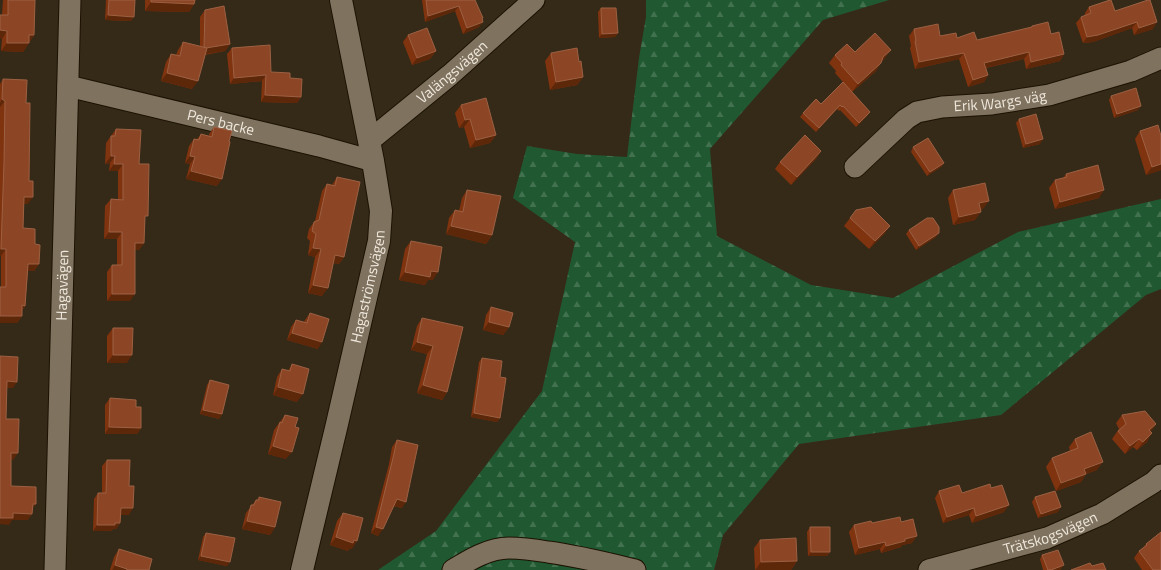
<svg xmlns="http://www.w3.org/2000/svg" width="1161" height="570" viewBox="0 0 1161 570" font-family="'Titillium Web',sans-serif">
	<defs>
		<pattern id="forest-firs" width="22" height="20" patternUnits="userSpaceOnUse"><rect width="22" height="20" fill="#205931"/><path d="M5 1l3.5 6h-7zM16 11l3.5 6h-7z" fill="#41714e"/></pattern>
	</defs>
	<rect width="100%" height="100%" fill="#352a18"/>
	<path fill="url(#forest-firs)" d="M 646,0 L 889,0 L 823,20 L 710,149 L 717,236 L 811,285 L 893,298 L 1018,232 L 1161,199 L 1161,289 L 1146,295 L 1001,415 L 799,444 L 723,535 L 714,570 L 378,570 L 436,531 L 542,391 L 575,242 L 513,198 L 527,146 L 577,154 L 627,157 L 639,58 L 646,17 Z"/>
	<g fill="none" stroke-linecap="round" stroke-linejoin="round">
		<g stroke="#1c1203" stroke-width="23">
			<g id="minor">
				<path id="s1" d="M 68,86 L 319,146 L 373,161"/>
				<path id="s2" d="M 369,141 L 450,75 L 534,0"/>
				<path id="s3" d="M 855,167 L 906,119 L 917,112 L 942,107 L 992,104 L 1049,95 L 1131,71 L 1161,58"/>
				<path id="s4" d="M 55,570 L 70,0"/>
				<path d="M 453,570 C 469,560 489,548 509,548 C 522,548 536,550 548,552 C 578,556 606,563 635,570"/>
				<path id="s5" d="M 929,570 L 1047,538 L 1102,514 L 1154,482 L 1161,475"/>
			</g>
		</g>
		<g stroke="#1c1203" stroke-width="24">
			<g id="tertiary">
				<path id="s6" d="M 302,570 L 337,424 L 379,241 L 381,211 L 373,161 L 341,0"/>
			</g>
		</g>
		<use href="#minor" stroke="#7f725e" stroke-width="21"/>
		<use href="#tertiary" stroke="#7f725e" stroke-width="22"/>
	</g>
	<g fill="#80330f">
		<path d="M 3,0 L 35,0 L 34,35 L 23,52 L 1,51 L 2,39 L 0,39 L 0,15 L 2,15 Z"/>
		<path d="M 106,0 L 135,0 L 131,21 L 105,20 Z"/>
		<path d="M 145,0 L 195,0 L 194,4 L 189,12 L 145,11 Z"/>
		<path d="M 422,0 L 475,0 L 482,19 L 479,27 L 463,34 L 455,11 L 425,22 Z"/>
		<path d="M 1089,7 L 1115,11 L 1153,29 L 1134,35 L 1132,28 L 1093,42 L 1083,43 L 1076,23 L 1081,17 L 1085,15 L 1085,13 Z"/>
		<path d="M 601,8 L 618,33 L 615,37 L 599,38 L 598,12 Z"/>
		<path d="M 205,10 L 230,44 L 225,51 L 205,55 L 192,89 L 161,81 L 166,62 L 171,54 L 176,55 L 178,50 L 183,42 L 200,46 L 200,17 Z"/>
		<path d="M 1032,26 L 1051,34 L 1064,54 L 1060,61 L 1026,69 L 1024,59 L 986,68 L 988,75 L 984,82 L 968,87 L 959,59 L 915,69 L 910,48 L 911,46 L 909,36 L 914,29 L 940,36 L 957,38 L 977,40 L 1030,28 Z"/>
		<path d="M 408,35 L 436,51 L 430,59 L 412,65 L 403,42 Z"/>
		<path d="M 232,48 L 271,72 L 301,97 L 297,103 L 261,102 L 262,81 L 230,84 L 227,54 Z"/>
		<path d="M 855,52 L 885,58 L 882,61 L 876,71 L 852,92 L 870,112 L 867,116 L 856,127 L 840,110 L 839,111 L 837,109 L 816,132 L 800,117 L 803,113 L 821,104 L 843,82 L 835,73 L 836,71 L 829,63 L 835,55 Z"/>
		<path d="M 551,53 L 579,62 L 583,77 L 577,85 L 550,90 L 545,61 Z"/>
		<path d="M 3,79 L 26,103 L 28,204 L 24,204 L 23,228 L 35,244 L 39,264 L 34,271 L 28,271 L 25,306 L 22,311 L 22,316 L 17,323 L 1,287 L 1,256 L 0,256 L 0,84 Z"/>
		<path d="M 1111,96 L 1138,110 L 1114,118 L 1109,100 Z"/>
		<path d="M 461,105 L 496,135 L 490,143 L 470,148 L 464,127 L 459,128 L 455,113 Z"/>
		<path d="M 1019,119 L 1040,144 L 1023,148 L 1016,123 Z"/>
		<path d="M 214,127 L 217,186 L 186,179 L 190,164 L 185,163 L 189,146 L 194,139 L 197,139 L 201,134 L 209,136 L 209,134 Z"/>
		<path d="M 116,129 L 139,164 L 145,220 L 144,243 L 139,250 L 135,250 L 130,301 L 107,301 L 107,272 L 112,265 L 117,265 L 117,239 L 104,239 L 105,206 L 111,199 L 118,199 L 118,171 L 109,171 L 110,163 L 105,164 L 106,143 Z"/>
		<path d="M 1140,131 L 1161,170 L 1146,175 L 1135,139 Z"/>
		<path d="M 913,147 L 944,163 L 941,167 L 927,176 L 911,152 Z"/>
		<path d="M 821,151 L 816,159 L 791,185 L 775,169 L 780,162 Z"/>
		<path d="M 1066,174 L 1099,198 L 1055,209 L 1049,188 L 1055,180 L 1063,178 Z"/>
		<path d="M 337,177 L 344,257 L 339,264 L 333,263 L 322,296 L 308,293 L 315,257 L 308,255 L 310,241 L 307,238 L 309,229 L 314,222 L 315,221 L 322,191 L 327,184 L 332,185 Z"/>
		<path d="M 467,190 L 492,235 L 486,244 L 446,234 L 449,218 L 455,210 L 459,211 L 462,198 Z"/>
		<path d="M 953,190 L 983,209 L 980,210 L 975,220 L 953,225 L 948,198 Z"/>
		<path d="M 850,218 L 890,226 L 884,234 L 869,249 L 844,226 Z"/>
		<path d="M 909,230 L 936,237 L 916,250 L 906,234 Z"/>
		<path d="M 411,241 L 433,280 L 428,280 L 425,285 L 399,280 L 405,249 Z"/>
		<path d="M 491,307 L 509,327 L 503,335 L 483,330 L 486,315 Z"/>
		<path d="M 310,313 L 318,349 L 287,340 L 291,327 L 296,320 L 304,322 L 305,320 Z"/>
		<path d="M 422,318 L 463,327 L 447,392 L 442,400 L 417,393 L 427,354 L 411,350 L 417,326 Z"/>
		<path d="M 113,328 L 127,363 L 107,363 L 107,336 Z"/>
		<path d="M 482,358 L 500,377 L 500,418 L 497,422 L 471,417 L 479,362 Z"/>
		<path d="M 292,364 L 297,402 L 273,395 L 277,377 L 282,369 L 288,371 Z"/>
		<path d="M 210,380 L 222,414 L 219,419 L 200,414 L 207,385 Z"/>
		<path d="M 110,398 L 136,407 L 141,428 L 137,434 L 105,434 L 105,405 Z"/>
		<path d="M 285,415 L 295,427 L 286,459 L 268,454 L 274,430 Z"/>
		<path d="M 1122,415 L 1156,424 L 1151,431 L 1147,442 L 1137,450 L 1133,447 L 1125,454 L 1112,439 L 1119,429 L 1116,423 Z"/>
		<path d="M 1075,439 L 1097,470 L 1086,474 L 1081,482 L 1056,491 L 1046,467 L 1052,458 L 1070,451 L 1069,447 Z"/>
		<path d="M 397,440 L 402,508 L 393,506 L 378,536 L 371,533 L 389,464 L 392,447 Z"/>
		<path d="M 107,460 L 129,515 L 121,515 L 120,523 L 116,529 L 113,529 L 111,531 L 93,531 L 94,499 L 98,493 L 102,493 L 102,466 Z"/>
		<path d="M 991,488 L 1004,512 L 972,523 L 969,515 L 943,523 L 935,498 L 939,491 L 962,493 Z"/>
		<path d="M 259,497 L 275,527 L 270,535 L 242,529 L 246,513 L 256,500 L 257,500 Z"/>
		<path d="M 1035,497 L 1058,512 L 1038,518 L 1032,502 Z"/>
		<path d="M 343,513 L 352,549 L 349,549 L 348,551 L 330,545 L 337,521 Z"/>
		<path d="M 901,522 L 912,543 L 902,545 L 901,547 L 881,553 L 880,549 L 855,555 L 849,532 L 854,525 Z"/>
		<path d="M 810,527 L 830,552 L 827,556 L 808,556 L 807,532 Z"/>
		<path d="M 206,533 L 227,566 L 198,560 L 203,537 Z"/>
		<path d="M 760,540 L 797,561 L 791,570 L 755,570 L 754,548 Z"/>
		<path d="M 1146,544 L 1161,570 L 1142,570 L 1134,558 L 1139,551 L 1142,549 Z"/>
		<path d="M 119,549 L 149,570 L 110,570 L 114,557 Z"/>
		<path d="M 1042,555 L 1061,569 L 1059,570 L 1043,570 L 1040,559 Z"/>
	</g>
	<g fill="#5d270a">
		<path d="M 151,2 L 194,4 L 189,12 L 145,11 Z"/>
		<path d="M 459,6 L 455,11 L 425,22 L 428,16 Z"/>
		<path d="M 108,15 L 134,17 L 131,21 L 105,20 Z"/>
		<path d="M 483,22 L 479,27 L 463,34 L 467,28 Z"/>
		<path d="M 1137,22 L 1132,28 L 1093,42 L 1083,43 L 1087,37 Z"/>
		<path d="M 1157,22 L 1153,29 L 1134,35 L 1139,28 Z"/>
		<path d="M 0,30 L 7,31 L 2,39 L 0,39 Z"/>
		<path d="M 618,33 L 615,37 L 599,38 L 602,34 Z"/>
		<path d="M 29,35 L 34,35 L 29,43 Z"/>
		<path d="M 7,43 L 29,43 L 23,52 L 1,51 Z"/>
		<path d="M 230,44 L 225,51 L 200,55 L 204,48 Z"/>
		<path d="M 891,50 L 885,58 L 877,65 L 883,57 Z"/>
		<path d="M 436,51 L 430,59 L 412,65 L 417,58 Z"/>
		<path d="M 1029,52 L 1024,59 L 980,69 L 984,63 Z"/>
		<path d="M 964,53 L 959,59 L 915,69 L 919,62 Z"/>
		<path d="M 1064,54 L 1060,61 L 1026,69 L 1031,62 Z"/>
		<path d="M 881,63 L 876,71 L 852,92 L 858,84 Z"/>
		<path d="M 167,73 L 198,81 L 192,89 L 161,81 Z"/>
		<path d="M 266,75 L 262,81 L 230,84 L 234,78 Z"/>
		<path d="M 988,75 L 984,82 L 968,87 L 973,80 Z"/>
		<path d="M 583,77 L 577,85 L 550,90 L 556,82 Z"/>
		<path d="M 265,95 L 301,97 L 297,103 L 261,102 Z"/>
		<path d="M 2,99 L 5,101 L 0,107 L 0,103 Z"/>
		<path d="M 840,105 L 837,109 L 816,132 L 819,128 Z"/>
		<path d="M 1141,106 L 1138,110 L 1114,118 L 1117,114 Z"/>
		<path d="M 870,112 L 867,116 L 856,127 L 859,123 Z"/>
		<path d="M 470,119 L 464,127 L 459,128 L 465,120 Z"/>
		<path d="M 496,135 L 490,143 L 470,148 L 476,140 Z"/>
		<path d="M 1043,139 L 1040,144 L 1023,148 L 1026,144 Z"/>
		<path d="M 821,151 L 816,159 L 791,185 L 797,177 Z"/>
		<path d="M 111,156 L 115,156 L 110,163 L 105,164 Z"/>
		<path d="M 190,156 L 195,157 L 190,164 L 185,163 Z"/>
		<path d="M 944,163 L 941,167 L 927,176 L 930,172 Z"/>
		<path d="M 114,164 L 123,164 L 118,171 L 109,171 Z"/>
		<path d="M 1161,164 L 1161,170 L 1146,175 L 1152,167 Z"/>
		<path d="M 191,171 L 222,179 L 217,186 L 186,179 Z"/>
		<path d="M 1104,190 L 1099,198 L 1055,209 L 1060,202 Z"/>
		<path d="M 24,197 L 33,197 L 28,204 L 20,204 Z"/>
		<path d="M 989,201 L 983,209 L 973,211 L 979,203 Z"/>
		<path d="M 981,212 L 975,220 L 953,225 L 959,217 Z"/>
		<path d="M 451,226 L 492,235 L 486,244 L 446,234 Z"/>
		<path d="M 890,226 L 884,234 L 869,249 L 875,241 Z"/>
		<path d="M 109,232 L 122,232 L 117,239 L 104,239 Z"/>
		<path d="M 939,233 L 936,237 L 916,250 L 919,246 Z"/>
		<path d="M 135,243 L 144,243 L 139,250 L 130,250 Z"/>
		<path d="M 313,248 L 321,249 L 315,257 L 308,255 Z"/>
		<path d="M 1,249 L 6,249 L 1,256 L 0,256 L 0,250 Z"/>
		<path d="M 335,255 L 344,257 L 339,264 L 329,262 Z"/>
		<path d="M 28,264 L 39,264 L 34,271 L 23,271 Z"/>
		<path d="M 431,271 L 438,272 L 433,280 L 428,280 L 425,285 L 399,280 L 405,272 Z"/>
		<path d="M 313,285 L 328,288 L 322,296 L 308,293 Z"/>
		<path d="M 112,294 L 135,294 L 130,301 L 107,301 Z"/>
		<path d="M 22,305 L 25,306 L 21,313 Z"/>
		<path d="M 0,316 L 22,316 L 17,323 L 0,323 Z"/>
		<path d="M 489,322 L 509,327 L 503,335 L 483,330 Z"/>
		<path d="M 292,333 L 322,342 L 318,349 L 287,340 Z"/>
		<path d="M 417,342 L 433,346 L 427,354 L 411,350 Z"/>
		<path d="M 113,355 L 132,355 L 127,363 L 107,363 Z"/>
		<path d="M 7,381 L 17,382 L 13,388 L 3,388 Z"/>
		<path d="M 423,385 L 447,392 L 442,400 L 417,393 Z"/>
		<path d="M 278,387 L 303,394 L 297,402 L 273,395 Z"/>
		<path d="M 203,410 L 222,414 L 219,419 L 200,414 Z"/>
		<path d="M 474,413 L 500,418 L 497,422 L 471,417 Z"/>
		<path d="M 1156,424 L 1150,433 L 1149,430 Z"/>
		<path d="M 109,427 L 141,428 L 137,434 L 105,434 Z"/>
		<path d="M 1152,433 L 1147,442 L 1137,450 L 1143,442 Z"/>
		<path d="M 1139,439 L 1133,447 L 1125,454 L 1130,446 Z"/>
		<path d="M 273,446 L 292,452 L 286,459 L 268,454 Z"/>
		<path d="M 11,453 L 18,453 L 13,460 L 7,460 Z"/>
		<path d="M 1103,462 L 1097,470 L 1086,474 L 1081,482 L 1056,491 L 1061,483 L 1084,469 Z"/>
		<path d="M 397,499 L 406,502 L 402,508 L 392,506 Z"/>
		<path d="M 33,504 L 36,504 L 31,510 Z"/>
		<path d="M 1009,505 L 1004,512 L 972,523 L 976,516 Z"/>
		<path d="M 1061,507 L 1058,512 L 1038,518 L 1041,514 Z"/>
		<path d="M 121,508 L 133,508 L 129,515 L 116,515 Z"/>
		<path d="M 974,508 L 969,515 L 943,523 L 947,517 Z"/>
		<path d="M 13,513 L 32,514 L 28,520 L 12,520 L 9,525 L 0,524 L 0,518 Z"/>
		<path d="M 247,521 L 275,527 L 270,535 L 242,529 Z"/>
		<path d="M 115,523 L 120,523 L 116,529 L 113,529 L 111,531 L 93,531 L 97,525 Z"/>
		<path d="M 376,527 L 383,529 L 378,536 L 371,533 Z"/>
		<path d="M 917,536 L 912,543 L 902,545 L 901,547 L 881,553 L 886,546 L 905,539 Z"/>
		<path d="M 336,537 L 354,540 L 357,541 L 352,549 L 349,549 L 348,551 L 330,545 Z"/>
		<path d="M 885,542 L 880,549 L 855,555 L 859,548 Z"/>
		<path d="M 811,552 L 830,552 L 827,556 L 808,556 Z"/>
		<path d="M 201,556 L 230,562 L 227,566 L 198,560 Z"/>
		<path d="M 797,561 L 791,570 L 755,570 L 761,562 Z"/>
		<path d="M 115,565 L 127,569 L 126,570 L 112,570 Z"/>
		<path d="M 1064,565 L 1061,569 L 1059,570 L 1051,570 Z"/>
	</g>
	<g fill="#8c4626" stroke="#9c6042">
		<path d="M 8,0 L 35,0 L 34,35 L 29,35 L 29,43 L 7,43 L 7,31 L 0,30 L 0,15 L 8,15 Z"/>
		<path d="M 109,0 L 135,0 L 134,17 L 108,15 Z"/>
		<path d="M 151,0 L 195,0 L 194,4 L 151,2 Z"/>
		<path d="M 426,0 L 475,0 L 483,18 L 482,18 L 483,22 L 467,28 L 459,6 L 428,16 Z"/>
		<path d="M 1110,0 L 1111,0 L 1115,11 L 1148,0 L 1150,0 L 1157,22 L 1139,28 L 1137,22 L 1098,35 L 1087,37 L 1081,17 L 1091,13 L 1089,7 Z"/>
		<path d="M 224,6 L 230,44 L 206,48 L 204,47 L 205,10 Z"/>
		<path d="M 601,8 L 616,8 L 618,33 L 602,34 Z"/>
		<path d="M 1048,22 L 1051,34 L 1059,32 L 1064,54 L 1031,62 L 1029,52 L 984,63 L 988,75 L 973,80 L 964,53 L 919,62 L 915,41 L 916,41 L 914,29 L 938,24 L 940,36 L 956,33 L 957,38 L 974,32 L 977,40 L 1032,27 L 1032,26 Z"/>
		<path d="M 427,28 L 436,51 L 417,58 L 408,35 Z"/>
		<path d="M 875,33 L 891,50 L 883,57 L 881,63 L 858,84 L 841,65 L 842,63 L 835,55 L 847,44 L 855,52 Z"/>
		<path d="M 183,42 L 207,48 L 198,81 L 167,73 L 171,54 L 180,56 Z"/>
		<path d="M 270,45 L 271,72 L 290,73 L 290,78 L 302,79 L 301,97 L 265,95 L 266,75 L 234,78 L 232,48 Z"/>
		<path d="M 577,48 L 579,62 L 581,61 L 583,77 L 556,82 L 551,53 Z"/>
		<path d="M 3,79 L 27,80 L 26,103 L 30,103 L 29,181 L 33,181 L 33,197 L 24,197 L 23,228 L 35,229 L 35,244 L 40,245 L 39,264 L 28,264 L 25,306 L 22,305 L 22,316 L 0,316 L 0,287 L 6,287 L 6,249 L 1,249 L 4,162 L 5,101 L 2,99 Z"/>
		<path d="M 843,82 L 870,112 L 859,123 L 843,106 L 842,107 L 840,105 L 819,128 L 803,113 L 816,99 L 821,104 Z"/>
		<path d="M 1136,88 L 1141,106 L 1117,114 L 1111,96 Z"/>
		<path d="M 486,98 L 496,135 L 476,140 L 470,119 L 465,120 L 461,105 Z"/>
		<path d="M 1036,114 L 1043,139 L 1026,144 L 1019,119 Z"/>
		<path d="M 1158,125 L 1161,136 L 1161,164 L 1152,167 L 1140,131 Z"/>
		<path d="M 214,127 L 232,131 L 229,141 L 230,142 L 222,179 L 191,171 L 195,157 L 190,156 L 194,139 L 199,140 L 201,134 L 212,137 Z"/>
		<path d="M 116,129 L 141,130 L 139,164 L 149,164 L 148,216 L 145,216 L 144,243 L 135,243 L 135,294 L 112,294 L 112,265 L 122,265 L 122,232 L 109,232 L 111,199 L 123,200 L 123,164 L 114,164 L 115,156 L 111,156 L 111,136 L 115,136 Z"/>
		<path d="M 805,135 L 821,151 L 797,177 L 780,162 Z"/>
		<path d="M 928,138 L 944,163 L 930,172 L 913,147 Z"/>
		<path d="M 1098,165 L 1104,190 L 1060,202 L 1055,180 L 1067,177 L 1066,174 Z"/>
		<path d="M 337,177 L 360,182 L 344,257 L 335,255 L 328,288 L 313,285 L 321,249 L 313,248 L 316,234 L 312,231 L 314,222 L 319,220 L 327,184 L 335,186 Z"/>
		<path d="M 985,183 L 989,201 L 979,203 L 981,212 L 959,217 L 953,190 Z"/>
		<path d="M 467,190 L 501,196 L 492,235 L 451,226 L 455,210 L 463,212 Z"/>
		<path d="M 871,207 L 890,226 L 875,241 L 850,218 L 856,210 Z"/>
		<path d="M 927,218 L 933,218 L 939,227 L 939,233 L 919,246 L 909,230 Z"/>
		<path d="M 411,241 L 442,247 L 438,272 L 431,271 L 430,277 L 405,272 Z"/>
		<path d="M 491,307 L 513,313 L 509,327 L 489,322 Z"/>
		<path d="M 310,313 L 329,319 L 322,342 L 292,333 L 296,320 L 307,323 Z"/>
		<path d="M 422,318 L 463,327 L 447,392 L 423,385 L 433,346 L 417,342 Z"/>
		<path d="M 113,328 L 133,328 L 132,355 L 113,355 Z"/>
		<path d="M 0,356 L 18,357 L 17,382 L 7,381 L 6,419 L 19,419 L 18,453 L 11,453 L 11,486 L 36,487 L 36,504 L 33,504 L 32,514 L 13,513 L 13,518 L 0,518 Z"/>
		<path d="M 482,358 L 502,361 L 500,377 L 506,378 L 500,418 L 474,413 Z"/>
		<path d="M 292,364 L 309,369 L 303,394 L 278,387 L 282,369 L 290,371 Z"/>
		<path d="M 210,380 L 229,385 L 222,414 L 203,410 Z"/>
		<path d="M 110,398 L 136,400 L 136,407 L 141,407 L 141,428 L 109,427 Z"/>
		<path d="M 1145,411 L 1156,424 L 1149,430 L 1152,433 L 1143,442 L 1139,439 L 1130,446 L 1118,431 L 1126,424 L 1122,415 Z"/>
		<path d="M 285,415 L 298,418 L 295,427 L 299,428 L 292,452 L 273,446 L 280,422 L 282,423 Z"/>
		<path d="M 1091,432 L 1103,462 L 1084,469 L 1086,474 L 1061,483 L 1052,458 L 1078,448 L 1075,439 Z"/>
		<path d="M 397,440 L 418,445 L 406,502 L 397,499 L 383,529 L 376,527 L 393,458 Z"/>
		<path d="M 107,460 L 130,460 L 129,486 L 134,486 L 133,508 L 121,508 L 120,523 L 115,523 L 115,525 L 97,525 L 98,493 L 106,493 Z"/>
		<path d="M 990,484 L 991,488 L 1002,485 L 1009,505 L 976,516 L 974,508 L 947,517 L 939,491 L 959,485 L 962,493 Z"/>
		<path d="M 1055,491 L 1061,507 L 1041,514 L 1035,497 Z"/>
		<path d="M 259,497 L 281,502 L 275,527 L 247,521 L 251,505 L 254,505 L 256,500 L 259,500 Z"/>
		<path d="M 343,513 L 363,518 L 357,541 L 354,540 L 353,543 L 336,537 Z"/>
		<path d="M 900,517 L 901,522 L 913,519 L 917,536 L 905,539 L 905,541 L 886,546 L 885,542 L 859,548 L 854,525 L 871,521 L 872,523 Z"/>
		<path d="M 810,527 L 830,527 L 830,552 L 811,552 Z"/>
		<path d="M 1161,532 L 1161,570 L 1153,570 L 1139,551 L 1147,545 L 1146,544 Z"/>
		<path d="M 206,533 L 235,538 L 230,562 L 201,556 Z"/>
		<path d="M 796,538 L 797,561 L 761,562 L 760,540 Z"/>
		<path d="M 119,549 L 152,559 L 149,570 L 127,570 L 127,569 L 115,565 Z"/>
		<path d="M 1058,550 L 1064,565 L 1051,570 L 1048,570 L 1042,555 Z"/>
		<path d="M 1090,563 L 1092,566 L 1103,563 L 1106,570 L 1071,570 Z"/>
	</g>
	<g text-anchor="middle" stroke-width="3" stroke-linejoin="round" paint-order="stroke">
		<g font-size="15" fill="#efe8dd" stroke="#18130c">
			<text dy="5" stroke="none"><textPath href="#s2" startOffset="108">Valängsvägen</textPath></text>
			<text dy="5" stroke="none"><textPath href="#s3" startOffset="167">Erik Wargs väg</textPath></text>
			<text dy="5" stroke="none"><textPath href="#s1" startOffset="157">Pers backe</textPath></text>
			<text dy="5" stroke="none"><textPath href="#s4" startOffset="285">Hagavägen</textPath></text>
			<text dy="5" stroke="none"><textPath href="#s6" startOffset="291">Hagaströmsvägen</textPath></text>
			<text dy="5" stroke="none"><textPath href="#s5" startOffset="127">Trätskogsvägen</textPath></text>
		</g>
	</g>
</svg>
